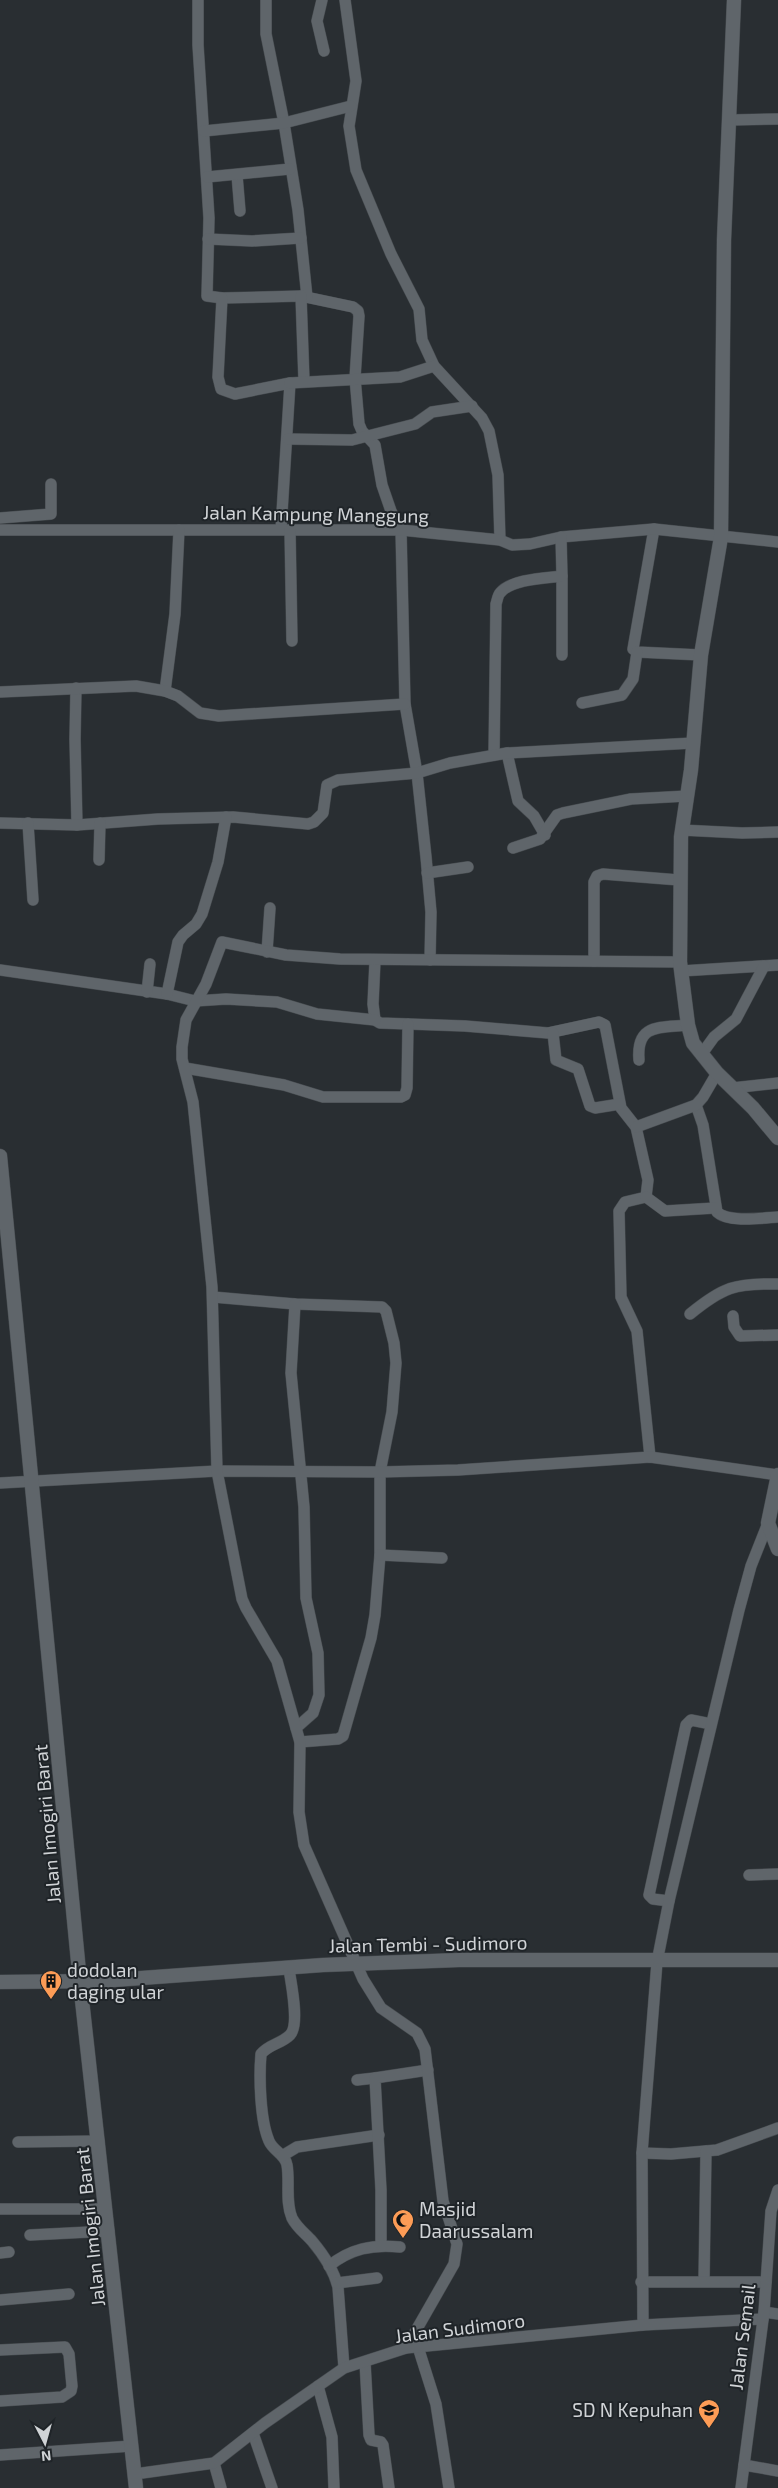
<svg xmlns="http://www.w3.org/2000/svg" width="778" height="2488" viewBox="0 0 778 2488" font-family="'Exo 2',sans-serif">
	<rect width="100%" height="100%" fill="#292e32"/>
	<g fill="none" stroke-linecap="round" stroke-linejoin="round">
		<g stroke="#464b4f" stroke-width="12">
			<g id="minor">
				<path d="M 198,0 L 198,45 L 209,218 L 207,296 L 222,298 L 301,296 L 353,307 L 358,311 L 359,316 L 355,378 L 359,424 L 362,431 L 375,445 L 382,485 L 391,511 L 401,530 L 405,704 L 417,773 L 426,857 L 431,912 L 430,960"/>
				<path d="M 266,0 L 266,34 L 284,123 L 298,210 L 307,297"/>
				<path d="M 322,0 L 317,21 L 324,51"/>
				<path d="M 345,0 L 356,81 L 349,126 L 356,170 L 391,254 L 419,309 L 422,340 L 434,366 L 482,418 L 489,431 L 498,475 L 500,540"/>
				<path d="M 731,120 L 778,119"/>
				<path d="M 204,131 L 284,123 L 351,106"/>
				<path d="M 237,175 L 240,211"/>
				<path d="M 207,177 L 290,169"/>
				<path d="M 208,239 L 252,241 L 301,238"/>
				<path d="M 301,296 L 304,381"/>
				<path d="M 222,298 L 218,377 L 221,389 L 235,394 L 290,383 L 281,529"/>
				<path d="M 290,383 L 400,377 L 434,366"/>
				<path d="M 288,439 L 352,440 L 415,424 L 432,412 L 472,406"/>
				<path d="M 0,518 L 51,514 L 51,484"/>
				<path d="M 654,529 L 633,649 L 637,652 L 701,655"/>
				<path d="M 0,530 L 401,530 L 500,540 L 512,545 L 530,544 L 561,537 L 654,529 L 778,542"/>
				<path d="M 290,530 L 292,641"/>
				<path d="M 562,655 L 562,576"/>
				<path d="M 76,688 L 75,739 L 77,825"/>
				<path d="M 165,691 L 175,614 L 179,530"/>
				<path d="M 0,692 L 136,686 L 165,691 L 178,696 L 200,713 L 219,716 L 405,704"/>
				<path d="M 582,703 L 622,695 L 633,679 L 637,652"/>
				<path d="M 507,753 L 518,801 L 534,816 L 545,835"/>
				<path d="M 494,755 L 496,604 C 497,601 498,595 500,593 C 511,579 546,578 562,576 L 561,537"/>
				<path d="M 0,823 L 77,825 L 158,819 L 233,817 L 308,824 L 314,822 L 323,813 L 327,785 L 338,780 L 417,773 L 450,763 L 507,753 L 693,743"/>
				<path d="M 28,823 L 33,900"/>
				<path d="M 681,830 L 742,833 L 778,832"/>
				<path d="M 513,848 L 540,839 L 557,815 L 563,813 L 631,799 L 687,796"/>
				<path d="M 99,860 L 100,823"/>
				<path d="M 427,873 L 468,867"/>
				<path d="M 267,952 L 270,908"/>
				<path d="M 375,961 L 373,1004 L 375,1020 L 380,1023 L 465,1026 L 548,1033 L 599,1022 L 605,1025 L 621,1108 L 636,1127 L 648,1180 L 646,1197 L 625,1202 L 619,1211 L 621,1297 L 637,1331 L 650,1457"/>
				<path d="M 594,961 L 594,882 L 597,876 L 603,874 L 679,880"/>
				<path d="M 0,970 L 167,994 L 195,1001 L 226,999 L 277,1002 L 317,1014 L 375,1020"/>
				<path d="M 681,971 L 778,965"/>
				<path d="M 147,992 L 150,964"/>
				<path d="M 167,994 L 178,942 L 183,935 L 196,924 L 202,914 L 218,862 L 226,817"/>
				<path d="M 553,1033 L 556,1060 L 578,1069 L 590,1106 L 595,1108 L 620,1104"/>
				<path d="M 701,1055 L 714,1037 L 736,1019 L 764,966"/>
				<path d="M 639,1060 C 636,1023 660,1028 688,1025"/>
				<path d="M 185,1068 L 284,1085 L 323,1097 L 401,1097 L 405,1095 L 407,1088 L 408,1024"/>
				<path d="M 732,1088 L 778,1083"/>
				<path d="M 696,1105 L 703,1125 L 717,1212 C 728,1223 763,1218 778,1217"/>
				<path d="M 636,1127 L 696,1105 L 703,1097 L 717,1073"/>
				<path d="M 646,1197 L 665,1211 L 715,1208"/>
				<path d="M 213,1297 L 295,1304 L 382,1307 L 386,1311 L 394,1343 L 396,1363 L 392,1412 L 380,1472 L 380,1555 L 375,1615 L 371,1638 L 343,1736 L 338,1739 L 300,1742"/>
				<path d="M 295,1304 L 291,1373 L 304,1507 L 306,1598 L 318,1653 L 319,1695 L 313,1713 L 296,1728"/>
				<path d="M 690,1314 C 723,1287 735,1283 778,1284"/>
				<path d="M 733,1316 L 734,1327 L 740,1336 L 778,1335"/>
				<path d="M 0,1483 L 217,1471 L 380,1472 L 458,1470 L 650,1457 L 778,1475"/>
				<path d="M 380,1555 L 442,1558"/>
				<path d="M 749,1875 L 778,1874"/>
				<path d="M 669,1901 L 653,1899 L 649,1895 L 686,1725 L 691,1720 L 711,1724"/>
				<path d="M 289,1969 C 291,1983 300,2025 290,2035 C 281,2044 269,2044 261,2054 C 259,2077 260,2120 269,2141 C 273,2151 285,2154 287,2165 C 290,2182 285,2202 292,2218 C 297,2228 306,2234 312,2241 C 323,2254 334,2271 338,2287 L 344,2368"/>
				<path d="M 357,2080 L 375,2078"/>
				<path d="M 18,2142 L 99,2141"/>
				<path d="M 642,2153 L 671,2154 L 717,2150 L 778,2128"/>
				<path d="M 282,2156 L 297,2147 L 379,2135"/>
				<path d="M 0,2209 L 106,2209"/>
				<path d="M 30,2235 L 109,2231"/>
				<path d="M 381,2245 L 381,2190 L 375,2078 L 428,2070"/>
				<path d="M 0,2253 L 9,2252"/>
				<path d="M 329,2266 C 350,2249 372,2244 400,2247"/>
				<path d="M 704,2281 L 706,2151"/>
				<path d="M 641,2282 L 766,2282"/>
				<path d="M 337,2283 L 377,2278"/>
				<path d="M 0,2300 L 69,2294"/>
				<path d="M 764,2312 L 778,2314"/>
				<path d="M 643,2325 L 642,2153 L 657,1962 L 669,1901 L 739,1610 L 751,1566 L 768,1523"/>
				<path d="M 418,2347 L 436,2404 L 449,2488"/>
				<path d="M 406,2348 L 454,2264 L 457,2244 L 443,2201 L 425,2049 L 417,2033 L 381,2008 L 363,1979 L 304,1845 L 299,1812 L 300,1742 L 277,1661 L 246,1608 L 242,1599 L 217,1471 L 212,1287 L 193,1102 L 182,1059 L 182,1047 L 186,1020 L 206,984 L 222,942 L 286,955 L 340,959 L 680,962"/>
				<path d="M 0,2350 L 65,2347 L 69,2354 L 72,2386 L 71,2391 L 62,2397 L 0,2401"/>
				<path d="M 365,2362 L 369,2435 L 371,2440 L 381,2442 L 383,2445 L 389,2488"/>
				<path d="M 318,2386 L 332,2437 L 334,2488"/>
				<path d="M 253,2433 L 272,2488"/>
				<path d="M 0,2455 L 132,2446"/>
				<path d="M 214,2463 L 221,2488"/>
				<path d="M 744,2465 L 778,2471"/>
				<path d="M 135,2474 L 214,2463 L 265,2423 L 344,2368 L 406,2348 L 643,2325 L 763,2319"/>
				<path d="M 741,2488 L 764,2312 L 771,2211 L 778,2190"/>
			</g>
		</g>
		<g stroke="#464b4f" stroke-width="15">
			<g id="tertiary">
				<path d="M 734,0 L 724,240 L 721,537 L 701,655 L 691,770 L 681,837 L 680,962 L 688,1025 L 693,1043 L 717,1073 L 753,1108 L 778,1138"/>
				<path d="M 778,1475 L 768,1523 L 778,1549"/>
			</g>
		</g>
		<g stroke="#464b4f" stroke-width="15">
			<g id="secondary">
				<path d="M 0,1156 L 80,1982 L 136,2488"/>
				<path d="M 0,1982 L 100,1981 L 323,1965 L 459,1960 L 778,1960"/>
			</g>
		</g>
		<use href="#minor" stroke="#5f656a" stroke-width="11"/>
		<use href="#tertiary" stroke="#5f656a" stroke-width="14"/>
		<use href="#secondary" stroke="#5f656a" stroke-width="14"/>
	</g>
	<defs>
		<g id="building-pin" transform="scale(1.125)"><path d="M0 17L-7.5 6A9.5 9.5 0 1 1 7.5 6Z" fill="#fd9c56" stroke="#1f2428"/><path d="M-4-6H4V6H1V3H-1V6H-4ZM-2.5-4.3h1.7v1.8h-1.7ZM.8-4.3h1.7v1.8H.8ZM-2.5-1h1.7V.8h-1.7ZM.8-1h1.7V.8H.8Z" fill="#111"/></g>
		<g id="mosque-pin" transform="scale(1.125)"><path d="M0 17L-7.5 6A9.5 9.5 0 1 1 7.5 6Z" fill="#fd9c56" stroke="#1f2428"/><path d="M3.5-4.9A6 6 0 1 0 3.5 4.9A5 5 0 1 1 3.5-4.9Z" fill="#111"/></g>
		<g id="school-pin" transform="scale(1.125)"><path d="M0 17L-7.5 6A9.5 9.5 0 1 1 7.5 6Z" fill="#fd9c56" stroke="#1f2428"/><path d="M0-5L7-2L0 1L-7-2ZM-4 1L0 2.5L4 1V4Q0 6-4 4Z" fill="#111"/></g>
	</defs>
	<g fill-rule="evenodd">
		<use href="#building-pin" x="51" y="1981"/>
		<use href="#mosque-pin" x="403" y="2220"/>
		<use href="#school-pin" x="709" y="2410"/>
	</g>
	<g text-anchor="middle" stroke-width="4" stroke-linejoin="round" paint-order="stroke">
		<g font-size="19" fill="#d0d3d6" stroke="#1f2428">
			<text transform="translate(316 514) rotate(1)" y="7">Jalan Kampung Manggung</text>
			<text transform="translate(47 1824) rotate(-95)" y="7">Jalan Imogiri Barat</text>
			<text transform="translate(428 1944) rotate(-1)" y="7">Jalan Tembi - Sudimoro</text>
			<text transform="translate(90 2227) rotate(-96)" y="7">Jalan Imogiri Barat</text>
			<text transform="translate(460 2328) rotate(-7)" y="7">Jalan Sudimoro</text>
			<text transform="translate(742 2337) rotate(-83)" y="7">Jalan Semail</text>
		</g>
		<g font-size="19" fill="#d0d3d6" stroke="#1f2428" text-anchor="start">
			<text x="67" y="1977">dodolan<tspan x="67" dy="22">daging ular</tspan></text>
			<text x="419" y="2216">Masjid<tspan x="419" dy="22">Daarussalam</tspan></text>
			<text x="693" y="2417" text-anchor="end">SD N Kepuhan</text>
		</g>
	</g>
	<g transform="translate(45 2443) rotate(174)" stroke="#1f2428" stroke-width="4" paint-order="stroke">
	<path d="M0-4L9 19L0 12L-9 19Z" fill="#d0d3d6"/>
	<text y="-8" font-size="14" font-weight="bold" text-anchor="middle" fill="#d0d3d6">N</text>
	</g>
</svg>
